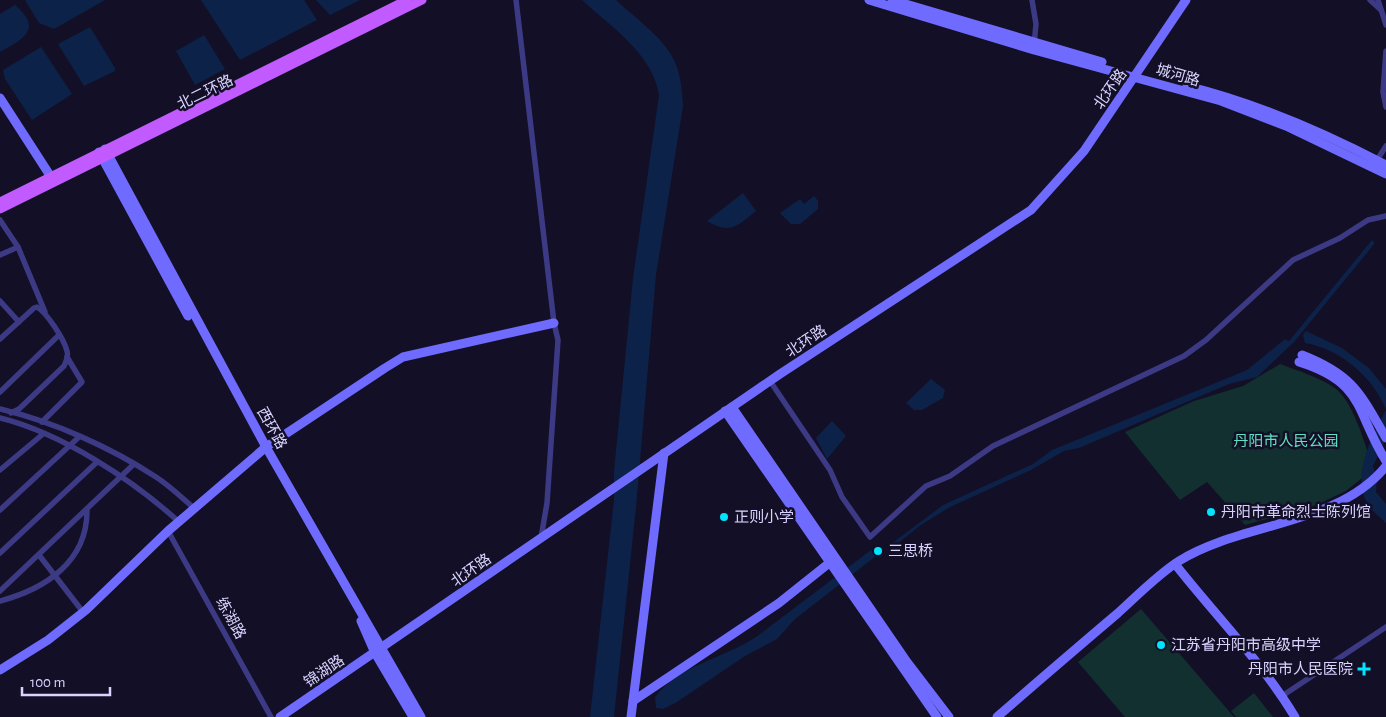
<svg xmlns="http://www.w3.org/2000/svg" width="1386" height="717" viewBox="0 0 1386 717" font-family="'Alegreya Sans','Noto Sans SC',sans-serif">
	<rect width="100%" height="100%" fill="#130f26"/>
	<g fill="#12302f">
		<path d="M 1280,364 C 1298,371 1320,377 1336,389 C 1354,403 1366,447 1373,469 L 1346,491 L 1316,505 L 1245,525 L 1207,482 L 1180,500 L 1125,432 L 1194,401 L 1243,386 Z"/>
		<path d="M 1141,609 L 1234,717 L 1125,717 L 1078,662 Z"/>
		<path d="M 1254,693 L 1273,717 L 1236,717 L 1231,711 Z"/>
	</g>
	<g fill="#0c2248">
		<path d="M 25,0 L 105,0 L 54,29 L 39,23 Z"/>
		<path d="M 201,0 L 304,0 L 317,20 L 240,60 Z"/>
		<path d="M 316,0 L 360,0 L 330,15 Z"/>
		<path d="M 582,0 L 616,0 C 635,18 662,36 674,60 C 681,74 682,91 683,106 L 656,275 L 636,507 L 614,717 L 590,717 L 614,500 L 614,471 L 633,278 L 659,95 C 653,54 611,27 582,0 Z"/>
		<path d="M 15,5 C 19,9 26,15 28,21 C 34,36 10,46 0,52 L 0,14 Z"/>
		<path d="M 90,27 L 115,68 L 115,71 L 84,86 L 58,44 Z"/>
		<path d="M 204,35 L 225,69 L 195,85 L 176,51 Z"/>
		<path d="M 41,47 L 72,94 L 32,120 L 5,79 L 3,70 Z"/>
		<path d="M 743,193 L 756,211 C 737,226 730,235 707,221 Z"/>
		<path d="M 814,196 L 818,201 L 818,209 L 800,224 L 791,224 L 780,213 L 800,199 L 804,204 Z"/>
		<path d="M 1372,240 L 1375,243 L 1294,342 L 1257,377 L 1229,384 L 1079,448 L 1064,451 L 1031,470 L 950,507 L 921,525 L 893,547 L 891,544 L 943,505 L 1033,464 L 1052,450 L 1247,370 L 1285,339 L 1289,341 Z"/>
		<path d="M 1306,331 L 1342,348 L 1369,368 L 1386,389 L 1386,409 C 1372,376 1340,349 1305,343 L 1303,335 Z"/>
		<path d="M 931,379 L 945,390 L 943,398 L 922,410 L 914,410 L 906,403 Z"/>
		<path d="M 1386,410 L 1386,439 L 1373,466 L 1377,479 L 1376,492 L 1386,504 L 1386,523 C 1380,517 1371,511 1367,503 C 1351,474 1373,435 1386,410 Z"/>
		<path d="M 832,421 L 846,436 L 827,459 L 816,438 Z"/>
		<path d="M 871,550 L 876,556 L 795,619 L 777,639 L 745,656 L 677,702 L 663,709 L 656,708 L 655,697 C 682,663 721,660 756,637 Z"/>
	</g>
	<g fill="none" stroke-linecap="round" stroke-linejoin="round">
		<g stroke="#3d3a85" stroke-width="5.5">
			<path d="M 516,0 L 554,323 L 558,340 L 547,503 L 541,538"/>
			<path d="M 1032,0 L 1036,24 L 1034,45"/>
			<path d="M 1370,0 L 1381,10"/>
			<path d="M 1378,0 L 1386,25"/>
			<path d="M 1386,51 L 1383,92 L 1386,107"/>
			<path d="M 1375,163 L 1386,146"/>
			<path d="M 0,220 L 18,247"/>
			<path d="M 0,255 L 18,247 L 45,312"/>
			<path d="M 0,301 L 19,322"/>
			<path d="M 0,339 L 34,308 L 37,307 C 47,313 64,339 67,351 C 69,357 66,361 64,366 L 19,409 L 11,413"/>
			<path d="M 770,381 L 830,470 L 842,497 L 870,537 L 926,486 L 950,476 L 993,446 L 1184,356 L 1206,340 L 1293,260 L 1340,238 L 1368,220 L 1386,216"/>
			<path d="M 0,392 L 59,335"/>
			<path d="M 0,409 C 54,422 110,447 156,477 C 170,486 182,498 195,509"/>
			<path d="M 0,418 C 61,433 133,480 179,522"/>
			<path d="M 42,422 L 82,382 L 67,357"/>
			<path d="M 0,470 L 43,434"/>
			<path d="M 0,510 L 79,437"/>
			<path d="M 168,531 L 271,717"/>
			<path d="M 0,553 L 97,462"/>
			<path d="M 39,555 L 83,612"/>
			<path d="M 0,591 L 134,464"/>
			<path d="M 0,601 C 45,589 87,562 87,511"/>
			<path d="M 1282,696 L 1386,627"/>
		</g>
		<g stroke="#6f6bff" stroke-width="9">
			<path d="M 869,0 L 1034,50 L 1221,101 L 1286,126 L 1386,174"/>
			<path d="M 892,0 L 1102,62"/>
			<path d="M 1187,86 C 1256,103 1323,132 1386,165"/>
			<path d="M 0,98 L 51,177"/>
			<path d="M 105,149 L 266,447 L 421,717"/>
			<path d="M 99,152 L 188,316"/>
			<path d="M 1302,355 C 1353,375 1360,393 1386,438"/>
			<path d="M 1299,362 C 1366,383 1355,412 1386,461"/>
			<path d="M 732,407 L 907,662 L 949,717"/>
			<path d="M 725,411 L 937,717"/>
			<path d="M 1175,564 C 1215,615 1262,662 1295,717"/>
			<path d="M 361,621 L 375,653 L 413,717"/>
			<path d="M 0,670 L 48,640 L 86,610 L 168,531 L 266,447 L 385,368 L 403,357 L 554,323"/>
			<path d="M 633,701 L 779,603 L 833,560"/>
			<path d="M 280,717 L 780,374 L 1031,210 L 1084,151 L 1186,0"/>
			<path d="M 631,717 L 664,453"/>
			<path d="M 997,717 C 1037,682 1078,647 1118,613 C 1137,596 1157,575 1179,561 C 1241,522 1338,526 1386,466"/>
		</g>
		<g stroke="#c25bff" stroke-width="9">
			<path d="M 0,202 L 407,0"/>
			<path d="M 0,209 L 422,0"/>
		</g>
	</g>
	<g fill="#00e5ff" stroke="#130f26" stroke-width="2">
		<circle cx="1211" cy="512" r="5"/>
		<circle cx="724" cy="517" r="5"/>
		<circle cx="878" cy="551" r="5"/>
		<circle cx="1161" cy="645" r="5"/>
		<path d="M1361.5 661.5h5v5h5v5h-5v5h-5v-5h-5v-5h5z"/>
	</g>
	<g text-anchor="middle" stroke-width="5" stroke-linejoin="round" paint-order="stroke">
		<g font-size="15" fill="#d9d4ff" stroke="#130f26">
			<text transform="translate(1178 75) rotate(16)" y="5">城河路</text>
			<text transform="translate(1110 89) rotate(-55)" y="5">北环路</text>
			<text transform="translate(205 92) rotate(-26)" y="5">北二环路</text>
			<text transform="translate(806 341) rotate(-33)" y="5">北环路</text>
			<text transform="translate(272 428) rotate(61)" y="5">西环路</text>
			<text transform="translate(471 570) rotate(-35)" y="5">北环路</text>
			<text transform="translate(231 618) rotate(61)" y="5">练湖路</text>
			<text transform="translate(324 671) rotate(-34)" y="5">锦湖路</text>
		</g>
		<g font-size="15" fill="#5fe0c0" stroke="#130f26">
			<text x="1286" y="446">丹阳市人民公园</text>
		</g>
		<g font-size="15" fill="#d9d4ff" stroke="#130f26" text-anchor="start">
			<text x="1221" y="517">丹阳市革命烈士陈列馆</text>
			<text x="734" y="522">正则小学</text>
			<text x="888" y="556">三思桥</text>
			<text x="1171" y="650">江苏省丹阳市高级中学</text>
			<text x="1353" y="674" text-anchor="end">丹阳市人民医院</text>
		</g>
	</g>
	<path d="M22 687v8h88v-8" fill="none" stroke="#d9d4ff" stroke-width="2.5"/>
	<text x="30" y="687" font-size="15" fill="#d9d4ff" stroke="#130f26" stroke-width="4" paint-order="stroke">100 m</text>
</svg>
